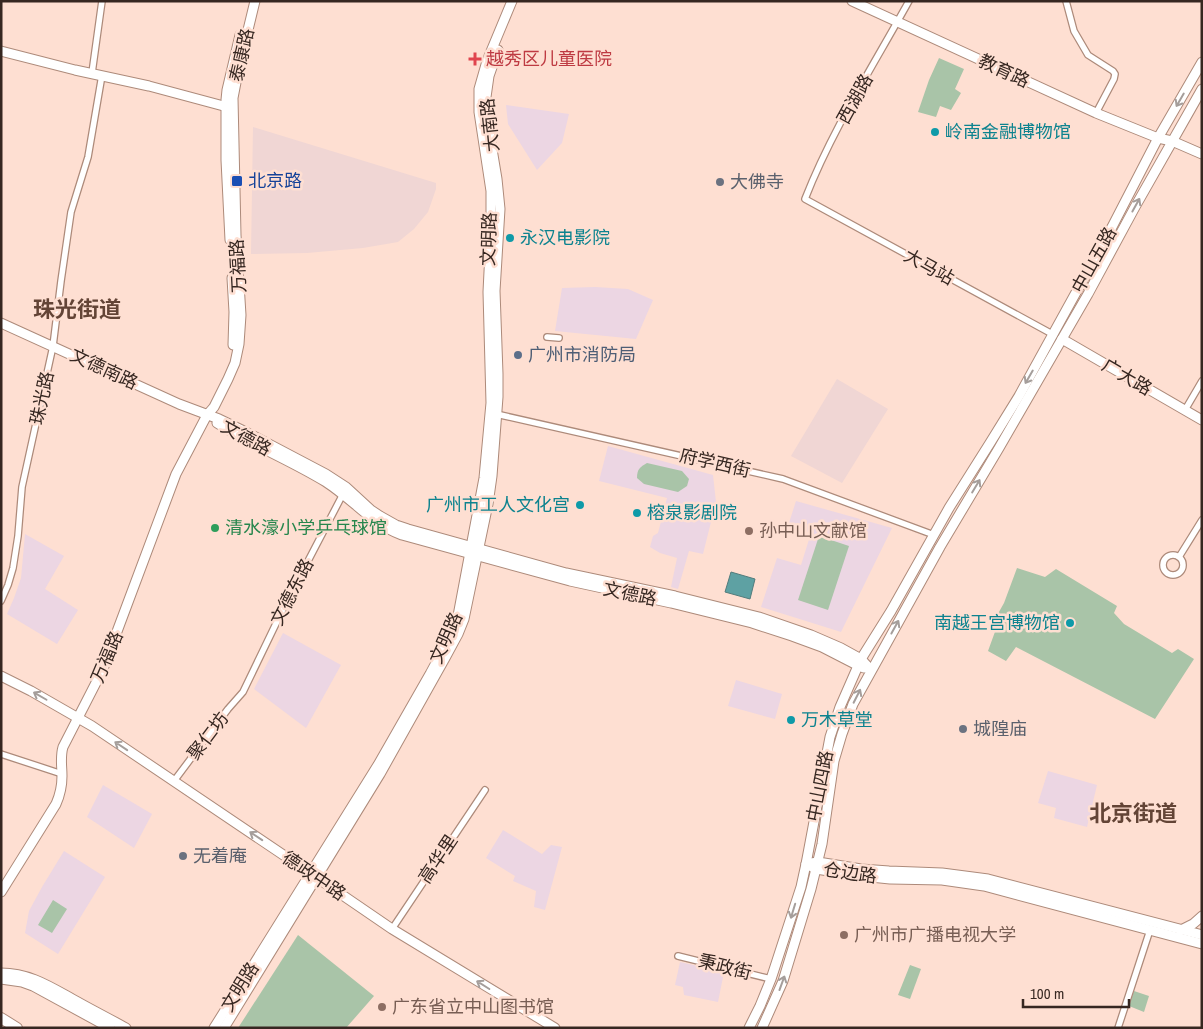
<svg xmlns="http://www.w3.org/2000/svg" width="1203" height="1029" viewBox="0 0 1203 1029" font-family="'Archivo Narrow','Noto Sans SC',sans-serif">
	<rect width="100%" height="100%" fill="#fedfd2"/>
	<g fill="#f0d6d4">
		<path d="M 253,127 L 436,183 L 436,189 L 428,212 L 414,229 L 398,242 L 363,248 L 307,253 L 251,254 Z"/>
		<path d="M 837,379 L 888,409 L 842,483 L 791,456 Z"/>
	</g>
	<g fill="#ecd6e3">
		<path d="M 506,105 L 569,114 L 562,143 L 537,170 L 508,124 Z"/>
		<path d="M 595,287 L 628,289 L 653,300 L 636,339 L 555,331 L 562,288 Z"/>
		<path d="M 608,446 L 713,475 L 716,502 L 703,554 L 689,551 L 678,589 L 671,587 L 677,558 L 660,553 L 650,547 L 653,536 L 658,533 L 667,498 L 599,481 Z"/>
		<path d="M 796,501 L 892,528 L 841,632 L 761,607 L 777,558 L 801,565 L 811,533 L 788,526 Z"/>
		<path d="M 25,534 L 64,556 L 45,589 L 78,610 L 57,644 L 7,614 L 14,598 L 21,578 Z"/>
		<path d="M 283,633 L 341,665 L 306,728 L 254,689 Z"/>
		<path d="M 736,680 L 782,694 L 775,719 L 728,706 Z"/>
		<path d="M 1048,771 L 1097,785 L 1087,827 L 1054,818 L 1056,808 L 1038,803 Z"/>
		<path d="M 103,785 L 152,814 L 134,848 L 87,817 Z"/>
		<path d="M 503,830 L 542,854 L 551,845 L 562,847 L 545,910 L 534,907 L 536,891 L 513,881 L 515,876 L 486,858 Z"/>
		<path d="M 64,851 L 105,877 L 58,954 L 25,933 L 29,911 L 42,887 Z"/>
		<path d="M 680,962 L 724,972 L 718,1002 L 684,995 L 683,987 L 675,985 Z"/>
	</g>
	<g fill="#a9c4a8">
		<path d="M 939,58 L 964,69 L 955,89 L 961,93 L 951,110 L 940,106 L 936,117 L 918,112 L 929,80 Z"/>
		<path d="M 647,463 L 682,471 L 689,479 L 687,486 L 678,492 L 644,484 L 637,478 C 637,469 640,467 647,463 Z"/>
		<path d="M 819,536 L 849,546 L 828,610 L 798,600 Z"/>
		<path d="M 1017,568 L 1045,577 L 1056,569 L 1117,606 L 1114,613 L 1124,624 L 1172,653 L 1178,649 L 1194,659 L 1155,719 L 1016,647 L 1006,661 L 988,651 L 996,629 L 991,626 L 1004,603 Z"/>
		<path d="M 53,900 L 67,909 L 52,933 L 38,925 Z"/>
		<path d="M 298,935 L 374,996 L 346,1028 L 238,1028 Z"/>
		<path d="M 910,965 L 921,969 L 910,999 L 898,995 Z"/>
		<path d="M 1134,991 L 1149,996 L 1144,1012 L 1129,1006 Z"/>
	</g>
	<path fill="#5ea1a3" stroke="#527c7c" d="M 731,572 L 755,579 L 750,599 L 725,592 Z"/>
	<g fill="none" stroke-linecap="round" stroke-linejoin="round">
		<g stroke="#ad8a7a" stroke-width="8">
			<g id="street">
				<path d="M 909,1 C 873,66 832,130 805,199 L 1054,335"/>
				<path d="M 1066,1 L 1074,31 L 1088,55 L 1113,71 L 1115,74 L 1114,79 L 1096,113"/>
				<path d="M 92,73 L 102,1"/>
				<path d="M 547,337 L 559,338"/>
				<path d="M 1185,410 L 1202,381"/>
				<path d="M 496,414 L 783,479 L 934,535"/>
				<circle cx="1173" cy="565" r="10"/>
				<path d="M 1179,557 L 1202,520"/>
				<path d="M 1,601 L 8,585 L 13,568 L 18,536 L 22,487 L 53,346 L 61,281 L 71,212 L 88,157 L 102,75"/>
				<path d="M 1,754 L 62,774"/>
				<path d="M 174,781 L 228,709 L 243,692 L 284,607 L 343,494"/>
				<path d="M 392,929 L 485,790"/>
				<path d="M 678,956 L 771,979"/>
				<path d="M 1118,1028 L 1150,930"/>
			</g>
		</g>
		<g stroke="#ad8a7a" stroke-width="11">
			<g id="secondary">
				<path d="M 852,1 L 1096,113 L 1158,138 L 1172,141 L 1202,154"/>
				<path d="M 1,51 L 75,70 L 149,86 L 231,108"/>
				<path d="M 230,240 L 226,160 L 226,100 L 227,90 L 240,35"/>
				<path d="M 232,278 L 234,312 L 233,345"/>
				<path d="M 1,323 L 179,404 L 219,419 L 246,432 L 326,474 L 346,487 L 371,510 L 380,516 L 396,525 L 408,529 L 566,573 L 675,596 L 759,617 L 811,635 L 841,648 L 861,659 L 871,670"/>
				<path d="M 1062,339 L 1202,420"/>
				<path d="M 217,423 C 229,431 242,437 254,444 C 278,456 303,468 326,482 C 354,500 370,523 402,535 L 570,581 L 671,603 L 752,623 L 792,636 L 822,647 L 859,666 L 864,668"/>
				<path d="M 1,676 L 31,691 L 92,726 L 316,877 L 392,929 L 555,1028"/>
				<path d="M 811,863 L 818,862 L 861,869 L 889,871 L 942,873 L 988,879 L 1202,935"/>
				<path d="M 806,864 L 816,869 L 861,876 L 890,879 L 942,880 L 984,886 L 1202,944"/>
				<path d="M 1,892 L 56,804 C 60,795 62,786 62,776 C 62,766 60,757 63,747 L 103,669 L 176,474 L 207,415 L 214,407 L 228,379 L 235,363 L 239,344 L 241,315 L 236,235 L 233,98 L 239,67 L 255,1"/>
				<path d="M 1181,930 L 1193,924 L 1202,916"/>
				<path d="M 1,973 C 31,973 52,988 78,1002 C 94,1011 110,1019 126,1028"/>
				<path d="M 1,979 L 22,982 L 33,986 L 110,1028"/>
				<path d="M 214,1028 L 378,765 L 430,674 L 450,637 L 457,621 L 484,478 L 491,403 L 488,292 L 491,231 L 491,191 L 479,112 L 479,89 L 487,61 L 512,1"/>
				<path d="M 224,1028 L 380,774 L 445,658 L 458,634 L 464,619 L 488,504 L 492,476 L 498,397 L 498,374 L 495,291 L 500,209 L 497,179 L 490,137 L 486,97 L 489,76 L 498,50"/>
			</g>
		</g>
		<g stroke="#ad8a7a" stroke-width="11">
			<g id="primary">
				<path d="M 749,1028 L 760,1006 L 771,979 L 801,887 L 806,864 L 830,737 L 840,707 L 861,659 L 891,611 L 949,508 L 990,443 L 1019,396 L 1112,227 L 1158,138 L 1202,62"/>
				<path d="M 762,1028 L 783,981 L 811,889 L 822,844 L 834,761 L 842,734 L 853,704 L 940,547 L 999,448 L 1088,294 L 1135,207 L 1202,89"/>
			</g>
		</g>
		<g stroke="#ad8a7a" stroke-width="12">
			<path id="highway" d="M 1,1018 L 17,1028"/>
		</g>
		<use href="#street" stroke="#fff" stroke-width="5.5"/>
		<use href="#secondary" stroke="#fff" stroke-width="9"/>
		<use href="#primary" stroke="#fff" stroke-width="9"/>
		<use href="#highway" stroke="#fff" stroke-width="10"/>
	</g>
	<defs><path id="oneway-shaft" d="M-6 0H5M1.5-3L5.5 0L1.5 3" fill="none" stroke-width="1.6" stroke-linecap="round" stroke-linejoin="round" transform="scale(1.25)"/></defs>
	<g stroke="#a59e9b">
		<use href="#oneway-shaft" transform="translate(1180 100) rotate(120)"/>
		<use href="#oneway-shaft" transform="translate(1136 205) rotate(-61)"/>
		<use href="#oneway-shaft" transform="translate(1029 377) rotate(120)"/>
		<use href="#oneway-shaft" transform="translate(976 486) rotate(-59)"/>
		<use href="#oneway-shaft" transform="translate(895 627) rotate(-61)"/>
		<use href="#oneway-shaft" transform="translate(40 696) rotate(-150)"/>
		<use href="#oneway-shaft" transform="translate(857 696) rotate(-63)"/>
		<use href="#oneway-shaft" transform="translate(121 746) rotate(-146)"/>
		<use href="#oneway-shaft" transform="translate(256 836) rotate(-146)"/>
		<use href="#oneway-shaft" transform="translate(793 911) rotate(107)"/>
		<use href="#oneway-shaft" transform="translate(782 983) rotate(-70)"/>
		<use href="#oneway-shaft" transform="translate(483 985) rotate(-148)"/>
	</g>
	<path fill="#e0444e" stroke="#fedfd2" stroke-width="2" d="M472.5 51.5h5v5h5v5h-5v5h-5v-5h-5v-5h5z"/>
	<g fill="#0f9aa8" stroke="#fedfd2" stroke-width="2">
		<circle cx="935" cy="132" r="5"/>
		<circle cx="510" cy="238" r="5"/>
		<circle cx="580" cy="505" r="5"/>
		<circle cx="637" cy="513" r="5"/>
		<circle cx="1070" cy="623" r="5"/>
		<circle cx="791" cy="720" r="5"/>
	</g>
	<rect fill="#1a4fb4" stroke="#fedfd2" stroke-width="2" x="231" y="175" width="12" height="12" rx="2.5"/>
	<g fill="#6b7280" stroke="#fedfd2" stroke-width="2">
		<circle cx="720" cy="182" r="5"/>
		<circle cx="963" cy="729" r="5"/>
		<circle cx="183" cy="856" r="5"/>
	</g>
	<circle fill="#5c6f8a" stroke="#fedfd2" stroke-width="2" cx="518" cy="355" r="5"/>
	<circle fill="#2e9e5b" stroke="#fedfd2" stroke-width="2" cx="215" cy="528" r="5"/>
	<g fill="#8d6e63" stroke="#fedfd2" stroke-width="2">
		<circle cx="749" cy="531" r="5"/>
		<circle cx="844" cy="935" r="5"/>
		<circle cx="382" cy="1007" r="5"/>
	</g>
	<g text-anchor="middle" stroke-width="5" stroke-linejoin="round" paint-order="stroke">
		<g font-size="18" fill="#362721" stroke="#fedfd2">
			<text transform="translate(242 55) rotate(-77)" y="6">泰康路</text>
			<text transform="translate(1004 71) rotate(25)" y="6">教育路</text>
			<text transform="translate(855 99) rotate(-61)" y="6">西湖路</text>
			<text transform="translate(490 125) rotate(-96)" y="6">大南路</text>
			<text transform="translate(489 239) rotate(-88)" y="6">文明路</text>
			<text transform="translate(1094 260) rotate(-61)" y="6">中山五路</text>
			<text transform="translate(238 266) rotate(-93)" y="6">万福路</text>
			<text transform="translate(929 267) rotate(29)" y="6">大马站</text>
			<text transform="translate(104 369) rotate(25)" y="6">文德南路</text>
			<text transform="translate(1127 377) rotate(30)" y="6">广大路</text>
			<text transform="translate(42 398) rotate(-78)" y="6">珠光路</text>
			<text transform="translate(246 438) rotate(29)" y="6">文德路</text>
			<text transform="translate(715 463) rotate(13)" y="6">府学西街</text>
			<text transform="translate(292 592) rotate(-63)" y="6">文德东路</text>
			<text transform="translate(630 594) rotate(12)" y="6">文德路</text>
			<text transform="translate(446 638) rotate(-66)" y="6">文明路</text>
			<text transform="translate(107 657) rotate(-67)" y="6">万福路</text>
			<text transform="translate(208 736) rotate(-53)" y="6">聚仁坊</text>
			<text transform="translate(820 786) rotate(-79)" y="6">中山四路</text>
			<text transform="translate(438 859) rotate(-56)" y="6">高华里</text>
			<text transform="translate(850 873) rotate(8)" y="6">仓边路</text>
			<text transform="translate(314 876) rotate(34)" y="6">德政中路</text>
			<text transform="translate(725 967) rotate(14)" y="6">秉政街</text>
			<text transform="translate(240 987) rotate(-58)" y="6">文明路</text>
		</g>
		<g font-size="18" fill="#be3a42" stroke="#fedfd2" text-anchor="start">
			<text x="486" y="65">越秀区儿童医院</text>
		</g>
		<g font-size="18" fill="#0d838f" stroke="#fedfd2" text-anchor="start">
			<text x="945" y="138">岭南金融博物馆</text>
			<text x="520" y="244">永汉电影院</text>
			<text x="570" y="511" text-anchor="end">广州市工人文化宫</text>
			<text x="647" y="519">榕泉影剧院</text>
			<text x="1060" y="629" text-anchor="end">南越王宫博物馆</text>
			<text x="801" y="726">万木草堂</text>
		</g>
		<g font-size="18" fill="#164399" stroke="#fedfd2" text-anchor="start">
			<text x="248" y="187">北京路</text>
		</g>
		<g font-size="18" fill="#5b616d" stroke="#fedfd2" text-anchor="start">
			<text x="730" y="188">大佛寺</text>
			<text x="973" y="735">城隍庙</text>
			<text x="193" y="862">无着庵</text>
		</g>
		<g font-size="18" fill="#4e5e75" stroke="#fedfd2" text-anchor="start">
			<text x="528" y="361">广州市消防局</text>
		</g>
		<g font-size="18" fill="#27864d" stroke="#fedfd2" text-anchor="start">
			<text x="225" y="534">清水濠小学乒乓球馆</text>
		</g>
		<g font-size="18" fill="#785e54" stroke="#fedfd2" text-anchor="start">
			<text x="759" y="537">孙中山文献馆</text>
			<text x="854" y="941">广州市广播电视大学</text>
			<text x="392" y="1013">广东省立中山图书馆</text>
		</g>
		<g font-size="22" font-weight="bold" fill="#634436" stroke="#fedfd2">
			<text x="77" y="317">珠光街道</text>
			<text x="1133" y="821">北京街道</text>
		</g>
	</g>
	<rect width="1203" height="1029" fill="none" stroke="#362721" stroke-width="5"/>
	<path d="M1023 999v8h106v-8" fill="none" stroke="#362721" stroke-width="2.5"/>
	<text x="1030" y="999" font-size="15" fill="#362721" stroke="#fedfd2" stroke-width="4" paint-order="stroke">100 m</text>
</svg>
